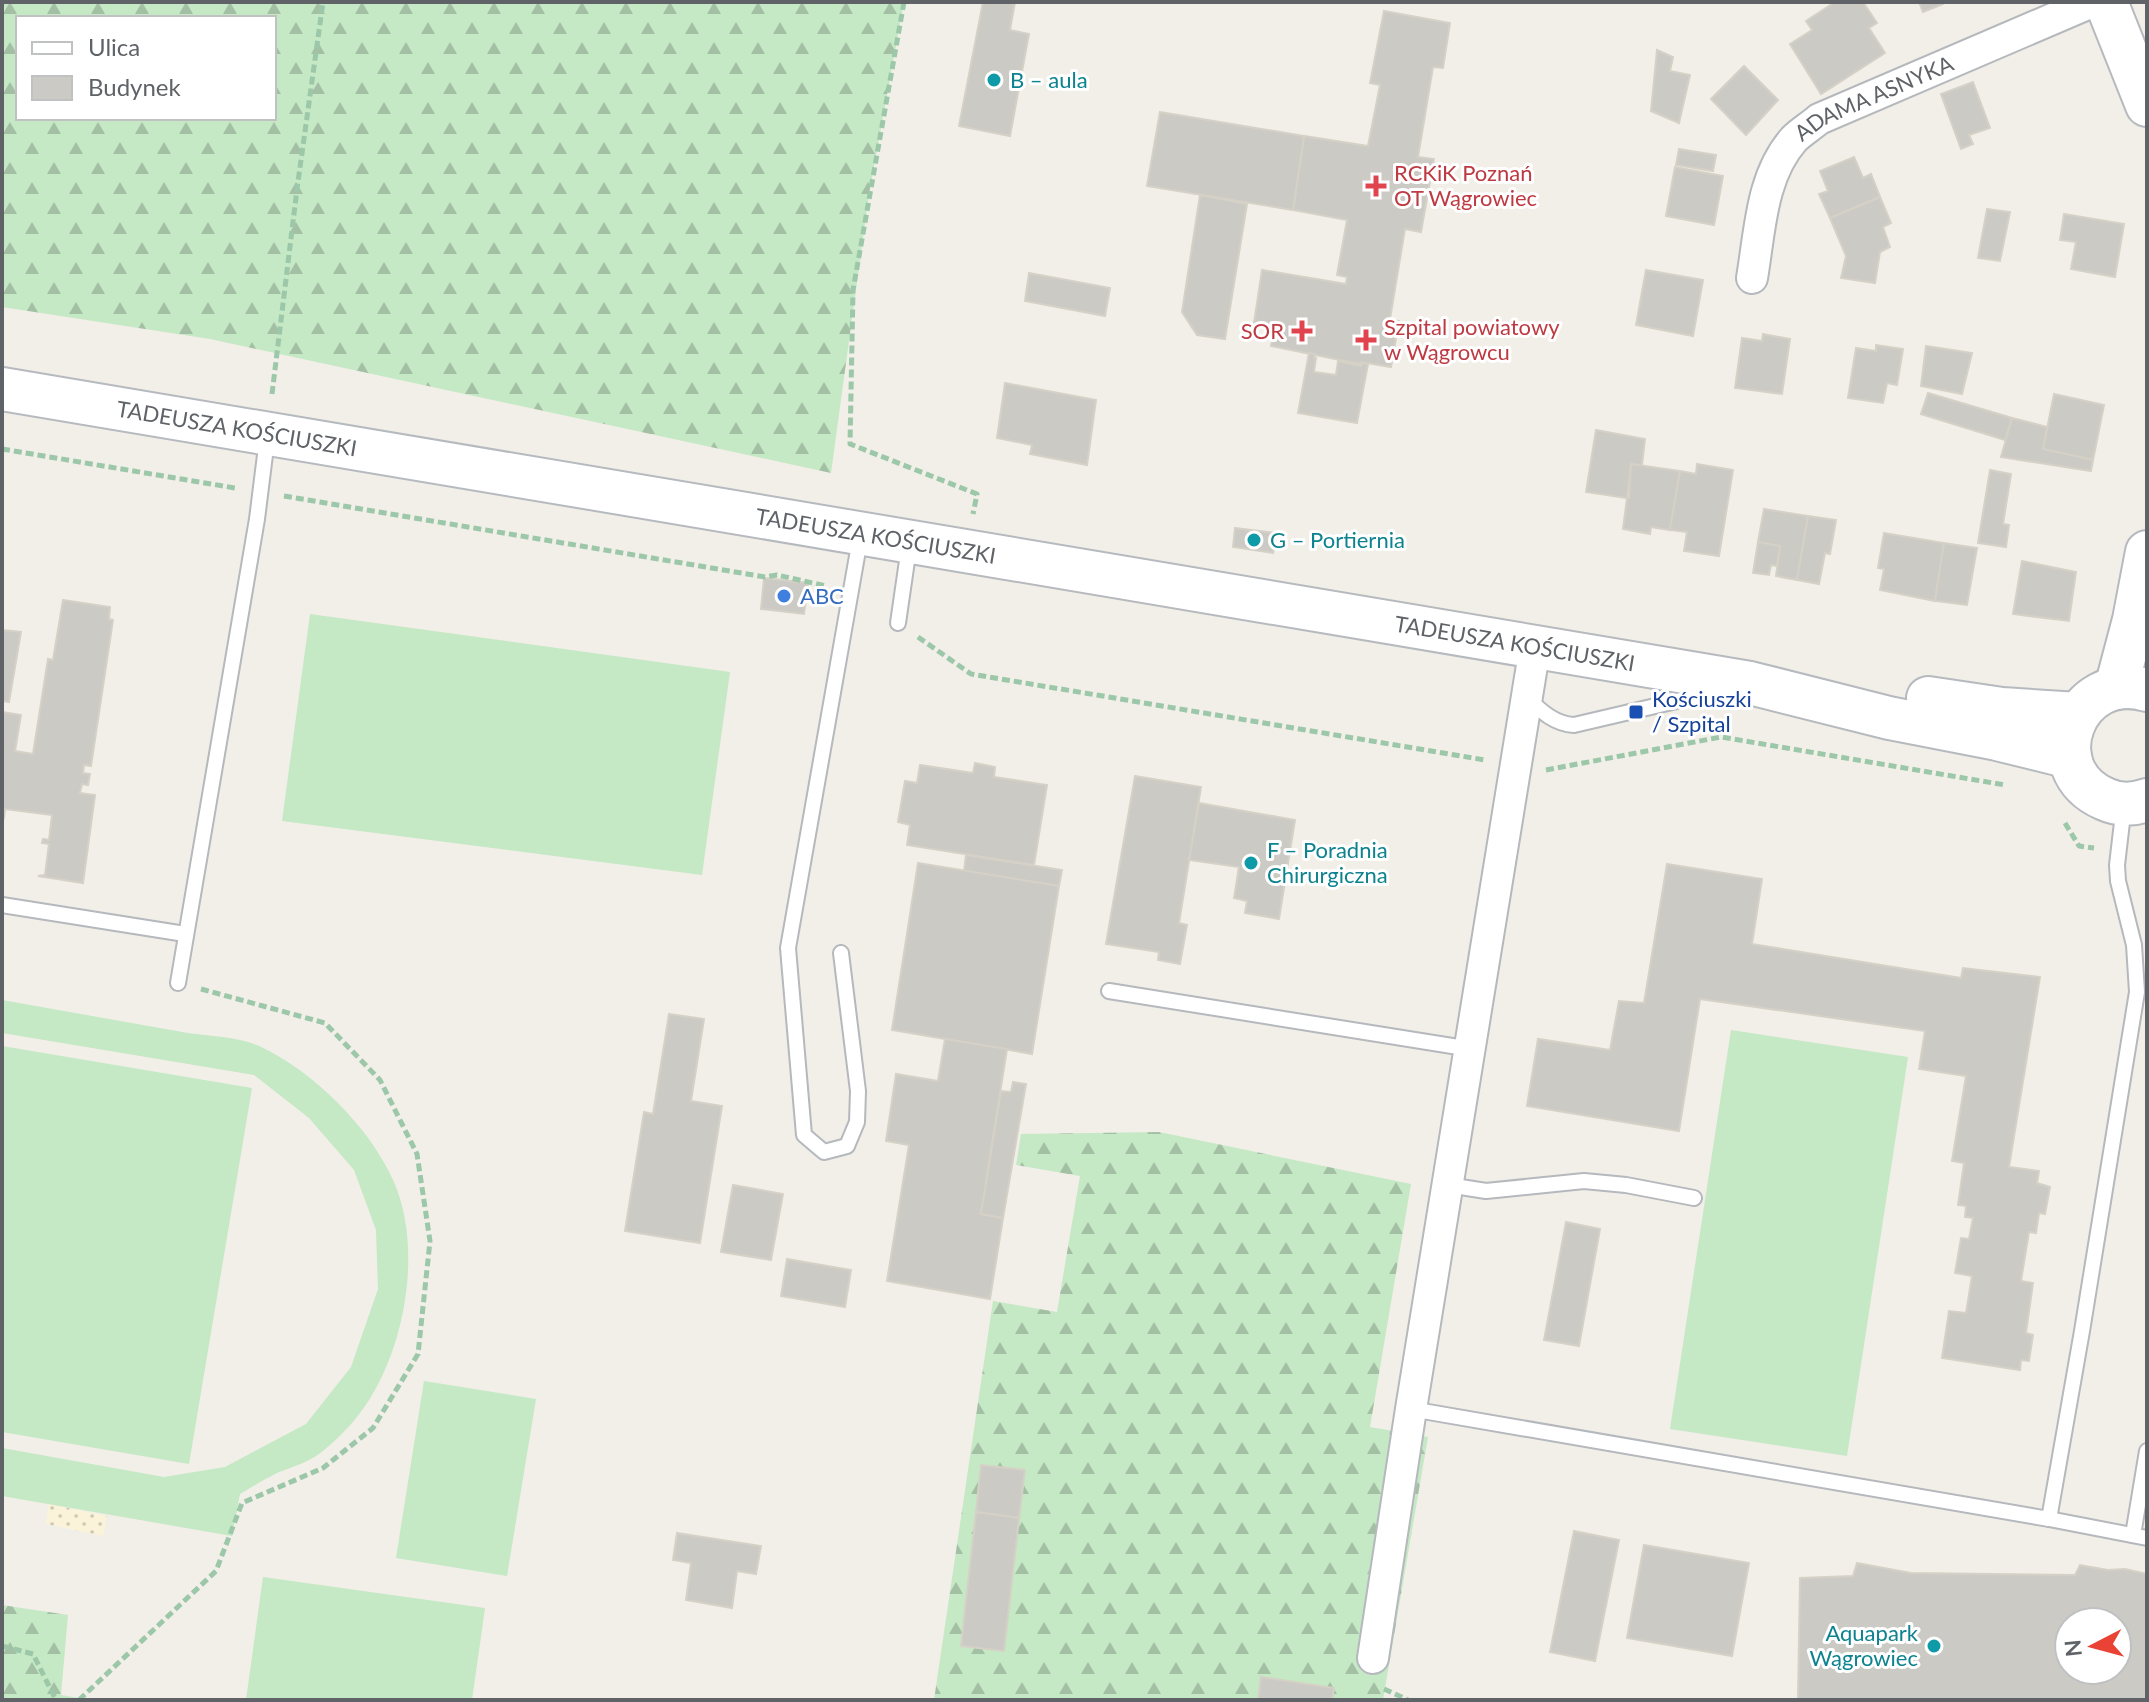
<svg xmlns="http://www.w3.org/2000/svg" width="2149" height="1702" viewBox="0 0 2149 1702" font-family="Lato,sans-serif">
	<defs>
		<pattern id="forest-firs" width="22" height="20" patternUnits="userSpaceOnUse" patternTransform="scale(2)"><rect width="22" height="20" fill="#c5e8c5"/><path d="M5 1l3.5 6h-7zM16 11l3.5 6h-7z" fill="#a3c0a4"/></pattern>
		<pattern id="sand-dots" width="8" height="8" patternUnits="userSpaceOnUse" patternTransform="scale(2)"><rect width="8" height="8" fill="#fbf3d9"/><path d="M2 2h.1M6 6h.1" fill="none" stroke="#cec8b4" stroke-width="1.8" stroke-linecap="round"/></pattern>
	</defs>
	<rect width="100%" height="100%" fill="#f1efe8"/>
	<g fill="url(#forest-firs)" fill-rule="evenodd">
		<path d="M 2,2 L 904,2 L 869,194 L 831,473 L 210,339 L 2,307 ZM 18,18 L 274,18 L 274,118 L 18,118 Z"/>
		<path d="M 1159,1132 L 1411,1184 L 1370,1427 L 1428,1437 L 1383,1700 L 934,1700 L 993,1301 L 1057,1312 L 1080,1176 L 1016,1165 L 1021,1134 Z"/>
		<path d="M 2,1605 L 68,1615 L 61,1695 L 90,1700 L 2,1700 Z"/>
	</g>
	<path fill="url(#sand-dots)" d="M 49,1504 L 107,1516 L 103,1536 L 46,1524 Z"/>
	<g fill="#c5e8c5">
		<path d="M 310,614 L 730,672 L 702,875 L 282,821 Z"/>
		<path d="M 2,1000 C 64,1011 126,1022 188,1033 C 210,1036 239,1037 259,1046 C 313,1071 370,1127 394,1182 C 425,1254 403,1365 352,1423 C 342,1434 328,1448 316,1456 C 305,1463 290,1468 277,1473 C 265,1479 252,1487 240,1494 L 232,1536 L 2,1496 L 2,1448 L 164,1477 L 225,1467 L 306,1424 L 351,1367 L 378,1289 L 376,1230 L 354,1170 L 309,1118 L 254,1075 L 2,1033 Z"/>
		<path d="M 1731,1030 L 1908,1057 L 1847,1456 L 1670,1429 Z"/>
		<path d="M 2,1046 L 252,1088 L 189,1464 L 2,1432 Z"/>
		<path d="M 424,1381 L 536,1399 L 507,1576 L 396,1558 Z"/>
		<path d="M 263,1577 L 485,1608 L 472,1700 L 246,1700 Z"/>
	</g>
	<g fill="#cccac5" stroke="#d6d1c6" stroke-width="2" fill-rule="evenodd">
		<path d="M 983,2 L 1015,2 L 1010,30 L 1029,34 L 1010,136 L 959,126 Z"/>
		<path d="M 1835,2 L 1863,2 L 1877,23 L 1869,28 L 1885,53 L 1821,94 L 1790,44 L 1812,30 L 1806,21 Z"/>
		<path d="M 1919,2 L 1943,2 L 1943,4 L 1923,12 Z"/>
		<path d="M 1384,11 L 1450,23 L 1443,68 L 1433,67 L 1418,157 L 1434,159 L 1421,232 L 1405,229 L 1390,319 L 1399,321 L 1391,367 L 1361,362 L 1360,364 L 1271,346 L 1275,326 L 1254,323 L 1262,270 L 1346,284 L 1347,277 L 1337,275 L 1347,220 L 1293,210 L 1304,136 L 1368,146 L 1380,85 L 1370,83 Z"/>
		<path d="M 1657,50 L 1673,57 L 1670,71 L 1690,75 L 1679,123 L 1651,111 Z"/>
		<path d="M 1744,66 L 1778,100 L 1746,135 L 1711,99 Z"/>
		<path d="M 1973,82 L 1990,128 L 1969,135 L 1973,144 L 1961,149 L 1941,94 Z"/>
		<path d="M 1160,112 L 1304,136 L 1293,210 L 1147,186 Z"/>
		<path d="M 1679,149 L 1716,155 L 1713,171 L 1676,165 Z"/>
		<path d="M 1854,157 L 1863,178 L 1871,174 L 1880,197 L 1830,218 L 1819,194 L 1828,191 L 1820,171 Z"/>
		<path d="M 1675,167 L 1723,176 L 1714,225 L 1666,216 Z"/>
		<path d="M 1200,195 L 1247,204 L 1225,339 L 1197,335 L 1182,312 Z"/>
		<path d="M 1880,197 L 1891,223 L 1883,227 L 1890,247 L 1880,252 L 1875,283 L 1841,278 L 1846,256 L 1830,218 Z"/>
		<path d="M 1987,209 L 2010,212 L 2000,261 L 1978,258 Z"/>
		<path d="M 2064,214 L 2124,224 L 2115,277 L 2071,269 L 2076,242 L 2060,240 Z"/>
		<path d="M 1646,270 L 1703,280 L 1693,336 L 1636,325 Z"/>
		<path d="M 1029,273 L 1110,288 L 1105,316 L 1025,301 Z"/>
		<path d="M 1763,334 L 1790,339 L 1782,394 L 1735,388 L 1742,338 L 1762,341 Z"/>
		<path d="M 1876,345 L 1903,349 L 1897,385 L 1887,383 L 1883,403 L 1848,398 L 1856,348 L 1876,351 Z"/>
		<path d="M 1926,346 L 1972,353 L 1962,394 L 1921,386 Z"/>
		<path d="M 1309,353 L 1315,354 L 1314,358 L 1316,358 L 1314,372 L 1336,375 L 1338,361 L 1361,366 L 1362,363 L 1368,364 L 1357,423 L 1298,413 Z"/>
		<path d="M 1005,383 L 1096,400 L 1087,465 L 1030,454 L 1032,445 L 997,438 Z"/>
		<path d="M 1928,393 L 2012,418 L 2005,440 L 1921,414 Z"/>
		<path d="M 2054,394 L 2104,405 L 2093,460 L 2043,449 Z"/>
		<path d="M 2012,418 L 2047,427 L 2043,449 L 2093,460 L 2091,471 L 2001,457 Z"/>
		<path d="M 1596,430 L 1645,439 L 1642,465 L 1631,464 L 1627,498 L 1586,492 Z"/>
		<path d="M 1631,464 L 1680,471 L 1670,530 L 1651,527 L 1650,534 L 1623,529 L 1627,498 L 1629,498 Z"/>
		<path d="M 1697,464 L 1733,470 L 1719,556 L 1684,551 L 1687,532 L 1670,530 L 1680,471 L 1696,474 Z"/>
		<path d="M 1990,470 L 2011,474 L 2003,524 L 2009,525 L 2006,547 L 1978,543 Z"/>
		<path d="M 1764,509 L 1808,516 L 1797,580 L 1776,576 L 1780,546 L 1758,542 Z"/>
		<path d="M 1808,516 L 1836,520 L 1830,554 L 1825,553 L 1819,584 L 1797,580 Z"/>
		<path d="M 1235,528 L 1276,533 L 1273,553 L 1233,547 Z"/>
		<path d="M 1884,533 L 1944,543 L 1935,601 L 1880,590 L 1884,569 L 1878,568 Z"/>
		<path d="M 1758,542 L 1780,546 L 1777,566 L 1771,565 L 1769,575 L 1753,573 Z"/>
		<path d="M 1944,543 L 1977,548 L 1967,605 L 1935,601 Z"/>
		<path d="M 2022,561 L 2076,572 L 2069,621 L 2013,614 Z"/>
		<path d="M 764,578 L 808,583 L 804,614 L 761,609 Z"/>
		<path d="M 63,600 L 110,607 L 109,619 L 113,620 L 91,766 L 84,765 L 83,773 L 90,774 L 88,785 L 82,784 L 80,793 L 95,795 L 83,883 L 38,876 L 45,875 L 49,844 L 42,843 L 43,839 L 49,840 L 52,815 L 5,809 L 4,818 L 2,817 L 2,712 L 21,715 L 15,751 L 33,754 L 48,659 L 53,660 Z"/>
		<path d="M 2,630 L 21,632 L 9,702 L 2,701 Z"/>
		<path d="M 975,763 L 995,767 L 994,777 L 1047,785 L 1034,865 L 907,845 L 910,825 L 898,822 L 905,781 L 917,783 L 920,765 L 973,773 Z"/>
		<path d="M 1135,776 L 1201,787 L 1179,923 L 1187,925 L 1180,964 L 1158,960 L 1159,952 L 1106,944 Z"/>
		<path d="M 1199,803 L 1295,820 L 1279,919 L 1245,913 L 1247,901 L 1234,898 L 1239,867 L 1189,860 Z"/>
		<path d="M 966,855 L 1062,870 L 1059,886 L 964,871 Z"/>
		<path d="M 918,863 L 1059,886 L 1032,1054 L 892,1030 Z"/>
		<path d="M 1667,864 L 1762,879 L 1752,944 L 1961,978 L 1963,968 L 2040,977 L 2009,1167 L 2039,1171 L 2037,1183 L 2050,1187 L 2045,1214 L 2039,1213 L 2036,1233 L 2029,1232 L 2021,1281 L 2033,1283 L 2026,1333 L 2033,1335 L 2029,1361 L 2021,1360 L 2020,1370 L 1942,1358 L 1949,1311 L 1966,1313 L 1972,1276 L 1955,1273 L 1961,1238 L 1969,1239 L 1973,1218 L 1965,1217 L 1966,1206 L 1958,1205 L 1964,1163 L 1952,1161 L 1966,1076 L 1919,1069 L 1925,1031 L 1700,999 L 1679,1131 L 1527,1106 L 1538,1039 L 1610,1050 L 1619,1001 L 1644,1003 Z"/>
		<path d="M 669,1014 L 704,1019 L 691,1101 L 722,1106 L 700,1243 L 625,1231 L 644,1112 L 653,1114 Z"/>
		<path d="M 945,1039 L 1007,1049 L 981,1214 L 1003,1218 L 990,1299 L 887,1281 L 909,1145 L 886,1141 L 896,1074 L 938,1081 Z"/>
		<path d="M 1013,1082 L 1026,1084 L 1003,1218 L 981,1214 L 1001,1091 L 1011,1092 Z"/>
		<path d="M 733,1185 L 783,1194 L 771,1260 L 721,1252 Z"/>
		<path d="M 1566,1222 L 1600,1229 L 1579,1346 L 1544,1340 Z"/>
		<path d="M 787,1259 L 851,1270 L 845,1307 L 781,1296 Z"/>
		<path d="M 981,1465 L 1025,1470 L 1019,1518 L 976,1512 Z"/>
		<path d="M 976,1512 L 1019,1518 L 1004,1651 L 961,1646 Z"/>
		<path d="M 1574,1531 L 1619,1540 L 1595,1661 L 1550,1652 Z"/>
		<path d="M 677,1533 L 761,1546 L 756,1574 L 737,1571 L 732,1608 L 686,1600 L 691,1563 L 673,1560 Z"/>
		<path d="M 1644,1545 L 1749,1563 L 1732,1656 L 1627,1638 Z"/>
		<path d="M 1857,1563 L 1911,1573 L 2075,1575 L 2080,1565 L 2108,1570 L 2125,1569 L 2147,1574 L 2147,1700 L 1798,1700 L 1800,1578 L 1853,1576 ZM 2069,1622 L 2117,1622 L 2117,1670 L 2069,1670 Z"/>
		<path d="M 1261,1677 L 1334,1688 L 1332,1700 L 1258,1700 Z"/>
	</g>
	<g fill="none" stroke-linecap="round" stroke-linejoin="round">
		<g stroke="#b5b8bc" stroke-width="18">
			<g id="lane">
				<path d="M 898,623 L 909,547"/>
				<path d="M 1528,699 C 1542,712 1555,724 1574,725 L 1715,692"/>
				<path d="M 2,905 L 185,934"/>
				<path d="M 841,953 L 858,1091 L 857,1122 L 847,1146 L 824,1152 L 804,1135 L 788,948 L 860,539"/>
				<path d="M 178,983 L 257,519 L 267,439"/>
				<path d="M 1109,991 L 1471,1049"/>
				<path d="M 1448,1185 L 1486,1191 L 1584,1181 L 1626,1185 L 1694,1198"/>
				<path d="M 1411,1409 L 2049,1519 L 2082,1331 L 2137,992 L 2134,945 L 2118,881 L 2117,865 L 2124,805"/>
				<path d="M 2049,1519 L 2147,1538"/>
				<path d="M 2133,1535 L 2147,1451"/>
			</g>
		</g>
		<g stroke="#b5b8bc" stroke-width="34">
			<g id="street">
				<path id="s1" d="M 1752,278 C 1760,231 1761,176 1794,139 C 1801,132 1811,126 1819,119 L 2092,2"/>
				<path d="M 1373,1658 L 1411,1409 L 1535,647"/>
			</g>
		</g>
		<g stroke="#b6babf" stroke-width="46">
			<g id="secondary">
				<path d="M 2106,2 L 2147,105"/>
				<path id="s2" d="M 2,389 L 1750,683 L 1889,718 L 1997,739 L 2070,757"/>
				<path d="M 2116,688 L 2134,620 L 2147,552"/>
				<path d="M 2147,690 C 2074,669 2037,770 2105,799 C 2118,805 2133,805 2147,800"/>
				<path d="M 1928,698 L 2002,709 L 2078,714"/>
			</g>
		</g>
		<g stroke="#9cc7a9" stroke-width="5" stroke-dasharray="8 4" stroke-linecap="butt">
			<path d="M 904,2 L 853,290 L 850,444 L 977,494 L 973,514"/>
			<path d="M 272,394 L 297,189 L 323,2"/>
			<path d="M 2,449 L 235,488"/>
			<path d="M 284,496 L 765,577 L 777,575 L 826,586"/>
			<path d="M 918,637 L 971,674 L 1485,760"/>
			<path d="M 1546,770 L 1721,737 L 2005,785"/>
			<path d="M 2065,823 L 2079,846 L 2094,848"/>
			<path d="M 2,1646 L 33,1654 L 56,1700"/>
			<path d="M 1384,1689 L 1408,1700"/>
			<path d="M 79,1700 L 216,1571 L 242,1503 L 323,1468 L 373,1428 L 418,1354 L 430,1241 L 417,1154 L 380,1080 L 325,1023 L 201,989"/>
		</g>
		<use href="#lane" stroke="#fff" stroke-width="14"/>
		<use href="#street" stroke="#fff" stroke-width="30"/>
		<use href="#secondary" stroke="#fff" stroke-width="42"/>
	</g>
	<g fill="#0f9aa8" stroke="#fff" stroke-width="3">
		<circle cx="994" cy="80" r="8"/>
		<circle cx="1254" cy="540" r="8"/>
		<circle cx="1251" cy="863" r="8"/>
		<circle cx="1934" cy="1646" r="8"/>
	</g>
	<g fill="#e0444e" stroke="#fff" stroke-width="3">
		<path d="M1372 174h8v8h8v8h-8v8h-8v-8h-8v-8h8z"/>
		<path d="M1298 319h8v8h8v8h-8v8h-8v-8h-8v-8h8z"/>
		<path d="M1362 328h8v8h8v8h-8v8h-8v-8h-8v-8h8z"/>
	</g>
	<circle fill="#3f7fe0" stroke="#fff" stroke-width="3" cx="784" cy="596" r="8"/>
	<rect fill="#1a4fb4" stroke="#fff" stroke-width="3" x="1628" y="704" width="16" height="16" rx="4"/>
	<g text-anchor="middle" stroke-width="6" stroke-linejoin="round" paint-order="stroke">
		<g font-size="22" fill="#0d838f" stroke="#fff" text-anchor="start">
			<text x="1010" y="88">B – aula</text>
			<text x="1270" y="548">G – Portiernia</text>
			<text x="1267" y="858">F – Poradnia<tspan x="1267" dy="25">Chirurgiczna</tspan></text>
			<text x="1918" y="1641" text-anchor="end">Aquapark<tspan x="1918" dy="25">Wągrowiec</tspan></text>
		</g>
		<g font-size="22" fill="#5f6368" stroke="#fff">
			<text dy="8" stroke="none"><textPath href="#s1" startOffset="238">ADAMA ASNYKA</textPath></text>
			<text dy="8" stroke="none"><textPath href="#s2" startOffset="238">TADEUSZA KOŚCIUSZKI</textPath></text>
			<text dy="8" stroke="none"><textPath href="#s2" startOffset="886">TADEUSZA KOŚCIUSZKI</textPath></text>
			<text dy="8" stroke="none"><textPath href="#s2" startOffset="1534">TADEUSZA KOŚCIUSZKI</textPath></text>
		</g>
		<g font-size="22" fill="#be3a42" stroke="#fff" text-anchor="start">
			<text x="1394" y="181">RCKiK Poznań<tspan x="1394" dy="25">OT Wągrowiec</tspan></text>
			<text x="1384" y="335">Szpital powiatowy<tspan x="1384" dy="25">w Wągrowcu</tspan></text>
			<text x="1284" y="339" text-anchor="end">SOR</text>
		</g>
		<g font-size="22" fill="#366cbe" stroke="#fff" text-anchor="start">
			<text x="800" y="604">ABC</text>
		</g>
		<g font-size="22" fill="#164399" stroke="#fff" text-anchor="start">
			<text x="1652" y="707">Kościuszki<tspan x="1652" dy="25">/ Szpital</tspan></text>
		</g>
	</g>
	<rect width="2149" height="1702" fill="none" stroke="#5f6368" stroke-width="8"/>
	<rect x="16" y="16" width="260" height="104" fill="#ffffff" stroke="#bfc1c3" stroke-width="2"/>
	<rect x="32" y="42" width="40" height="12" fill="#ffffff" stroke="#bfc1c3" stroke-width="2"/>
	<text x="88" y="56" font-size="24" fill="#5f6368">Ulica</text>
	<rect x="32" y="76" width="40" height="24" fill="#cccac5" stroke="#bfc1c3" stroke-width="2"/>
	<text x="88" y="96" font-size="24" fill="#5f6368">Budynek</text>
	<g transform="translate(2093 1646) rotate(264)"><circle r="38" fill="#ffffff" stroke="#bfc1c3" stroke-width="2"/>
	<path d="M0-6L14 30L0 20L-14 30Z" fill="#ea4335"/>
	<text y="-12" font-size="22" font-weight="bold" text-anchor="middle" fill="#5f6368">N</text>
	</g>
</svg>
